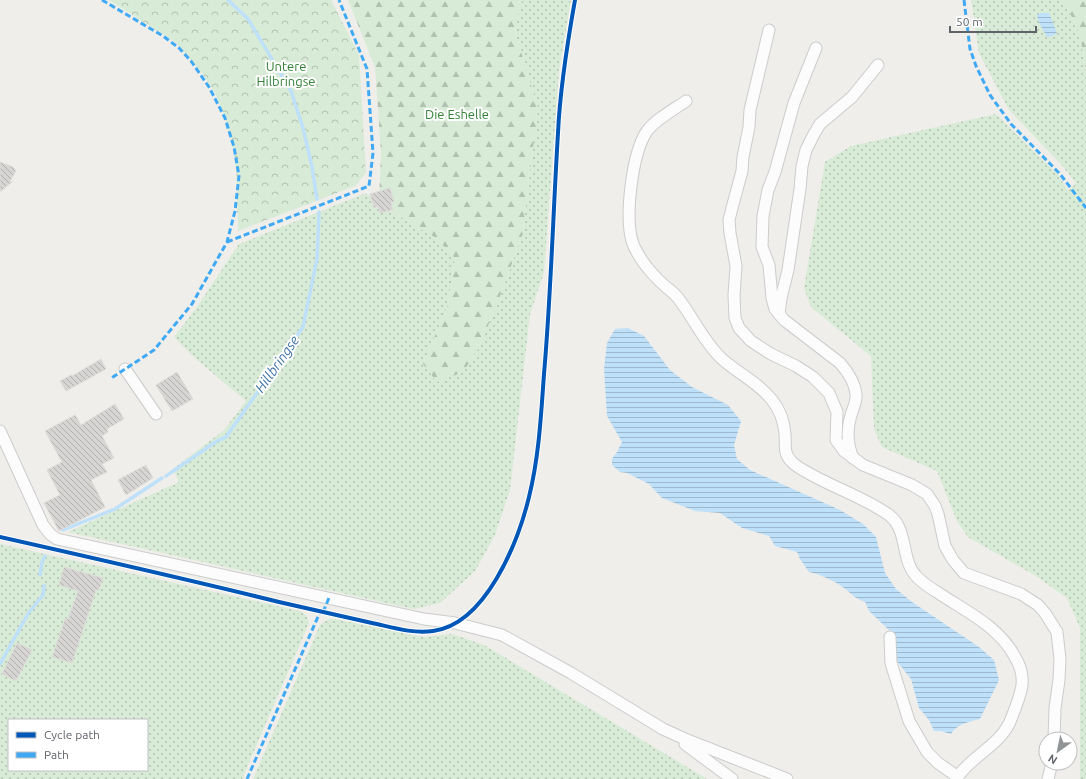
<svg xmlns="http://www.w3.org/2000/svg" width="1086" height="779" viewBox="0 0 1086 779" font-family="Ubuntu,sans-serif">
	<defs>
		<pattern id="grass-dots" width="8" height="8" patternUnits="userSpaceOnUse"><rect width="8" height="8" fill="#d8ebd6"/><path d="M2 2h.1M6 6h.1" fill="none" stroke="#b2c2b1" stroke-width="1.8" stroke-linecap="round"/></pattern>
		<pattern id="forest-firs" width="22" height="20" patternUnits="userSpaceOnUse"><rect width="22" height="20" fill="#d8ebd6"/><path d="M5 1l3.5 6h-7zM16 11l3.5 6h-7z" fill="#b2c2b1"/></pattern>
		<pattern id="park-crowns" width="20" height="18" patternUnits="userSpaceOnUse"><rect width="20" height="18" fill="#d8ebd6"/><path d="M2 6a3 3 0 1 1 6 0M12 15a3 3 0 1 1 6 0" fill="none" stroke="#b2c2b1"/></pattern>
		<pattern id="water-rules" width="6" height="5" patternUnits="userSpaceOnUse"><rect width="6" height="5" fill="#bfe0f9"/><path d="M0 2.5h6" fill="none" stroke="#9eb9cd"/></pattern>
		<pattern id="building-back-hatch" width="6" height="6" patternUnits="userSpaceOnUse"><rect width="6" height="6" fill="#d6d5d3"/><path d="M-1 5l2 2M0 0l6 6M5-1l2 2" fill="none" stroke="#b1b0af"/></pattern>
	</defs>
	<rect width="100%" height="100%" fill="#efeeea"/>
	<g fill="url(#grass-dots)" fill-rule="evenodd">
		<path d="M 523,0 L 571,0 L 559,70 L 544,272 L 530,314 L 510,490 L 495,535 L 475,571 L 440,603 L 414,609 L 68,532 L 179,482 L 173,469 L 224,430 L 246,401 L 196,359 L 174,337 L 197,307 L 239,244 L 366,193 L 379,204 L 436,238 L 455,258 L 448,305 L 423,364 L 478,349 L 496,307 L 522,236 L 538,108 L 515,32 L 520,4 Z"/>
		<path d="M 971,0 L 1064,0 L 1080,35 L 1086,72 L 1086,779 L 1080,779 L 1080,628 L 1067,598 L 1036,576 L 968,537 L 957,521 L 937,471 L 882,447 L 874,429 L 871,356 L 811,307 L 804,288 L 825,162 L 851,146 L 996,114 L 1059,176 L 1068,191 L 1076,183 L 1060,163 L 1009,110 L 979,53 Z"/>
		<path d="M 0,544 L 300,611 L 306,615 L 309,623 L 242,779 L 0,779 ZM 9,720 L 147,720 L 147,770 L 9,770 Z"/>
		<path d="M 328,619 L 335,619 L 422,637 L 452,634 L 484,645 L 707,779 L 253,779 L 320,625 Z"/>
	</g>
	<g fill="url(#forest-firs)">
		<path d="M 348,0 L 523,0 L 520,4 L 515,32 L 538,108 L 522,236 L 496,307 L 478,349 L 463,372 L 437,382 L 423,364 L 448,305 L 455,258 L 436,238 L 379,204 L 381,152 L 375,67 Z"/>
		<path d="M 1064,0 L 1086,0 L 1086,72 L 1080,35 Z"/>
	</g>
	<path fill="url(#park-crowns)" d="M 109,0 L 331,0 L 359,55 L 366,173 L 355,186 L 238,231 L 236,169 L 234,153 L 223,111 L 215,93 L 201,71 L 175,42 Z"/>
	<g fill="url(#water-rules)">
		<path d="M 1041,13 L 1049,13 L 1057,33 L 1052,36 L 1047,37 C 1043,30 1038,22 1037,15 Z"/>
		<path d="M 628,328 L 644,336 L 670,370 L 692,387 L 728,405 L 741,421 L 734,445 L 737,459 L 750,470 L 840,510 L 863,524 L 876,537 L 885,573 L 896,589 L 912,602 L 979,647 L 994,660 L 999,680 L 980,719 C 969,722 958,723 951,734 L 941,731 L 934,731 L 929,720 L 919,708 L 911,679 L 896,660 L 894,654 L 890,631 L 869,611 L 865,602 C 854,598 853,595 844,588 C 835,581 819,574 809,572 L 800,559 L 797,552 L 775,546 L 769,536 L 742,528 L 720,513 L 695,511 L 662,498 L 649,484 L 627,473 L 620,472 L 612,465 L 612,459 L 617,452 L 622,442 L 607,416 L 604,369 L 607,343 L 615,329 Z"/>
	</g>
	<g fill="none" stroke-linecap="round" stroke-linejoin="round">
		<g stroke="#bfe0f9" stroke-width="3.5">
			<path d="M 228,0 L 248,19 L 291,91 L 303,128 L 312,167 L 317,199"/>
			<path d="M 166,476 L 217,441 L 226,437 L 303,327 L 317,259 L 319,212"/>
			<path d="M 63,530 L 115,509 L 162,478"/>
			<path d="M 40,575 L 42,562 L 45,556"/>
			<path d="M 0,664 L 29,612 L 43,595 L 44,586"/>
		</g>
	</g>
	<g fill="url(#building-back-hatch)" stroke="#deddd9">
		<path d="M 0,162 L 13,167 L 16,171 L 10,181 L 12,182 L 0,192 Z"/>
		<path d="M 390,188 L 394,202 L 391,203 L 393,210 L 380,213 L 378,206 L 374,208 L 370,194 Z"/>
		<path d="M 101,359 L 106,369 L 66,391 L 60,381 L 71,375 L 72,376 Z"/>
		<path d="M 177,372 L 193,399 L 172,411 L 156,385 Z"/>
		<path d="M 115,404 L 124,419 L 107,429 L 108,432 L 102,436 L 114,458 L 102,464 L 107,472 L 91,480 L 105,507 L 59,531 L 44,503 L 60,495 L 47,470 L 62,462 L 45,431 L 75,415 L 81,425 Z"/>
		<path d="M 146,465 L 153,478 L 126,495 L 118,480 Z"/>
		<path d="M 64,567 L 103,578 L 99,590 L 96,590 L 72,663 L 52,657 L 65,619 L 68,619 L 78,591 L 59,585 Z"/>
		<path d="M 17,643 L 32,650 L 16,681 L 2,674 Z"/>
	</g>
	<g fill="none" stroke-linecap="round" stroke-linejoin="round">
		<g stroke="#cbcccc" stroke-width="13">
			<g id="minor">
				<path d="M 769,30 L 750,110 L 749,127 L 743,157 L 742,171 L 732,208 L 729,220 L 730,233 L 736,266 L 734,295 L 735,318 L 739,328 L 751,341 L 771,354 L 796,366 L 813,377 L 829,393 L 837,412 L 836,440 L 844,451 L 863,465 L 912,485 L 927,494 L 935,506 L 938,514 L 945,546 L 953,560 L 964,573 L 1021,594 L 1038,605 L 1045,613 L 1057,632 L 1060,659 L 1059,680 L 1055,708 L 1054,739"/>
				<path d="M 816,48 L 794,103 L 775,172 L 768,190 L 763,216 L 762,247 L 769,265 L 772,298 L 775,309 L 784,320 L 840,363 C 847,371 855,383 856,394 C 857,400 854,406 852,412 C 847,427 846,442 853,458"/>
				<path d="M 686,101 C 673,110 656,119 647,131 C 632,153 624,219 633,244 C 635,249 638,254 641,259 C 647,268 657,279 666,287 C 670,290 674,293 678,298 C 693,317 703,341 721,358 C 737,373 758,382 772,400 C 780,410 784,421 785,434 C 786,444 783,453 791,461 C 796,467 805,471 812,475 C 837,489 865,498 889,515 C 909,530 900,560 917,577 C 923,583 930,588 937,592 C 965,611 999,626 1015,657 C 1020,665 1023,675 1022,685 C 1020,698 1014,712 1009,724 C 997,747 970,757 956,779"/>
				<path d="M 779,314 L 781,298 L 788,270 L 800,189 L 802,166 L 806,150 L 814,134 L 820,124 L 852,97 L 878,65"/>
				<path d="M 125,369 L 156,414"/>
				<path d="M 0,431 L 43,525 L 50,534 L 57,539 L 424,619 L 455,623 L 502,635 L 571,673 L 663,729 L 685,739 L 787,779"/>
				<path d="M 890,637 L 891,663 L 909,721 L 927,752 L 938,763 L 958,777"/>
				<path d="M 685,744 L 732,779"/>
				<path d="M 1048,779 L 1052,763"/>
			</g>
		</g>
		<use href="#minor" stroke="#fdfcfc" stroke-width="11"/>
		<g stroke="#3fa9f5" stroke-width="3" stroke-dasharray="6 3" stroke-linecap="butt">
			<path d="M 102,0 L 163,36 L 179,48 L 191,61 L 209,87 L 225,118 L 234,147 L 239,176 L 235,211 L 227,242 L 192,304 L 154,350 L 110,379"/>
			<path d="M 964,0 L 970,49 L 976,66 L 990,95 L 1011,124 L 1060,174 L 1086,208"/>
			<path d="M 227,242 L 369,186 L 373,153 L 367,69 L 339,0"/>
			<path d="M 323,612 L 329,598"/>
			<path d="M 247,779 L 320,612"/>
		</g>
		<g stroke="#fff" stroke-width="6">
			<path id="cycleway" d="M 0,537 C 93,558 186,579 279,602 C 310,609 341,616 372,623 C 391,627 412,634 433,631 C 486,624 518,542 529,497 C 539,457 541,415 544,374 C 551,294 553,214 558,133 C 560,88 567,45 575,0"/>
		</g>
		<use href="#cycleway" stroke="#0057b8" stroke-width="4"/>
	</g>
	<g text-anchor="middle" stroke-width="4" stroke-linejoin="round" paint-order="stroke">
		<g font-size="13" fill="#348238" stroke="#fff">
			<text x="286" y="71">Untere<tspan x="286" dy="15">Hilbringse</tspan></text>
			<text x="457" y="119">Die Eshelle</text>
		</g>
		<g font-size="14" font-style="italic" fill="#4174aa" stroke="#fff">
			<text transform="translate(277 364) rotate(-55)" y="5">Hillbringse</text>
		</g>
	</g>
	<rect x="8" y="719" width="140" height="52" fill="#ffffff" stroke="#bfc1c3"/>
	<rect x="16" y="732" width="20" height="6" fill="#0057b8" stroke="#bfc1c3"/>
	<text x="44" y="739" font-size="12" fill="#5f6368">Cycle path</text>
	<rect x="16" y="752" width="20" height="6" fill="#3fa9f5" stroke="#bfc1c3"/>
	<text x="44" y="759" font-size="12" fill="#5f6368">Path</text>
	<g transform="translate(1058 751) rotate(213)"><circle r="19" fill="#ffffff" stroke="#bfc1c3"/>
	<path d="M0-3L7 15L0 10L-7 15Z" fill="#919496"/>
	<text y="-6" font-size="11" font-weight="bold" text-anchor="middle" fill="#5f6368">N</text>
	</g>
	<path d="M950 26v6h86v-6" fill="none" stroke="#5f6368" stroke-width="2"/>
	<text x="956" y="26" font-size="12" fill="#5f6368" stroke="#ffffff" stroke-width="3" paint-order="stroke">50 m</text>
</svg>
